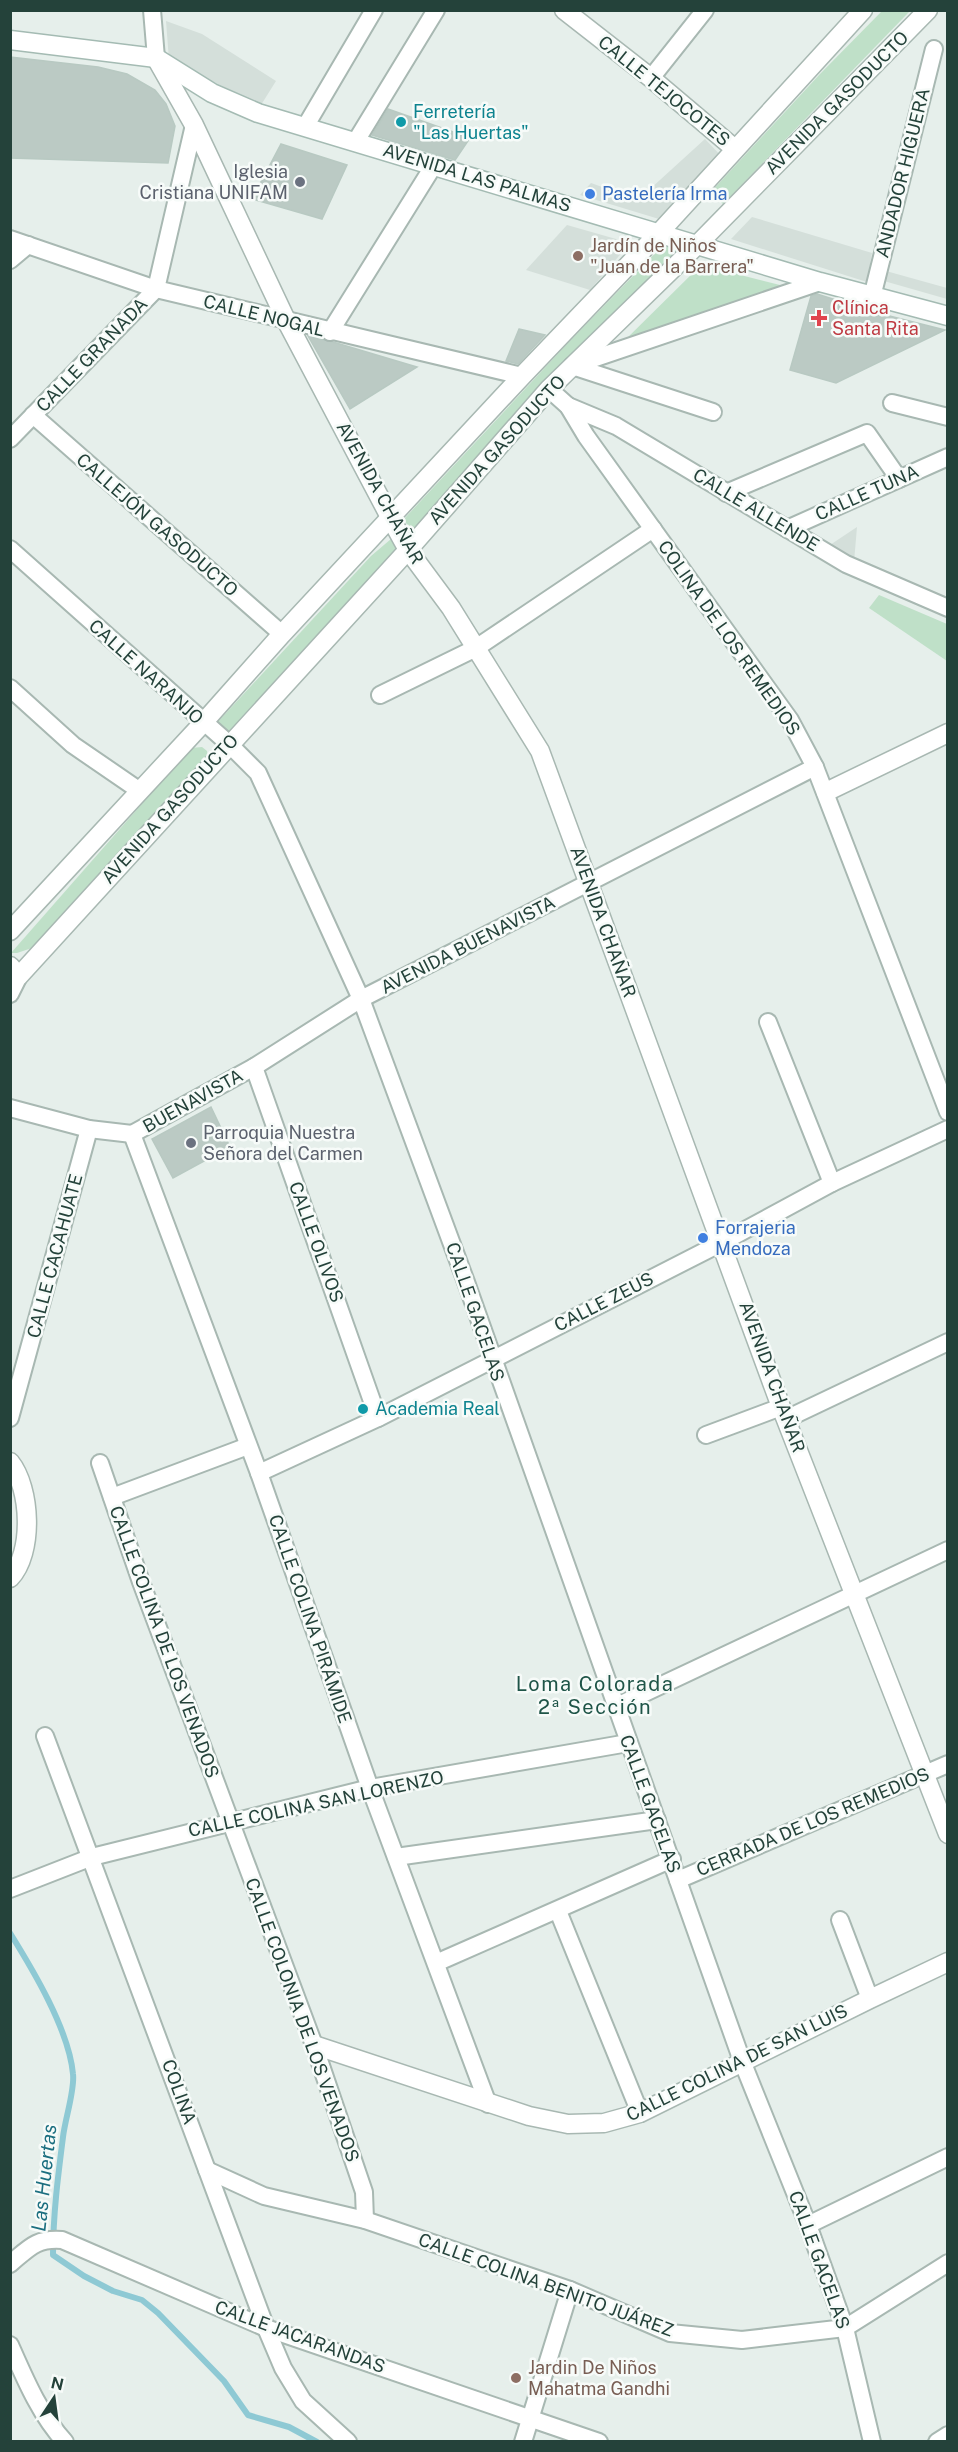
<svg xmlns="http://www.w3.org/2000/svg" width="958" height="2452" viewBox="0 0 958 2452" font-family="'Public Sans',sans-serif">
	<rect width="100%" height="100%" fill="#e6efeb"/>
	<g fill="#d4dfda">
		<path d="M 166,21 L 202,34 L 276,81 L 261,105 L 169,60 Z"/>
		<path d="M 705,139 L 724,159 L 659,219 L 580,195 L 591,183 L 638,200 Z"/>
		<path d="M 752,217 L 872,253 L 867,282 L 731,239 Z"/>
		<path d="M 567,225 L 630,243 L 590,290 L 526,270 Z"/>
		<path d="M 886,271 L 947,288 L 947,299 L 884,281 Z"/>
		<path d="M 857,527 L 854,562 L 824,549 Z"/>
	</g>
	<g fill="#bfe0c8">
		<path d="M 882,11 L 910,11 L 723,204 L 710,193 L 820,74 Z"/>
		<path d="M 666,242 L 678,250 L 541,391 L 411,532 L 404,519 L 566,345 Z"/>
		<path d="M 701,265 L 792,288 L 618,347 Z"/>
		<path d="M 391,539 L 397,551 L 227,737 L 215,725 L 371,556 Z"/>
		<path d="M 879,595 L 947,624 L 947,661 L 869,608 Z"/>
		<path d="M 202,747 L 207,751 L 208,759 L 38,946 L 17,953 L 11,953 L 191,748 Z"/>
	</g>
	<g fill="none" stroke-linecap="round" stroke-linejoin="round">
		<path stroke="#8ec9d4" stroke-width="6" d="M 10,1933 C 33,1970 69,2030 73,2074 C 75,2090 65,2119 63,2137 C 58,2176 53,2215 53,2255 L 84,2276 L 113,2291 L 142,2300 L 158,2313 L 224,2381 L 248,2415 L 289,2427 L 317,2442"/>
	</g>
	<g fill="#bbcac4" stroke="#b8c9c2" stroke-width="1.5">
		<path d="M 10,57 L 98,67 L 127,74 L 155,90 L 166,104 L 175,126 L 168,163 L 10,158 Z"/>
		<path d="M 388,109 L 470,138 L 455,160 L 372,135 Z"/>
		<path d="M 281,144 L 347,165 L 322,219 L 252,199 Z"/>
		<path d="M 817,294 L 839,301 L 838,303 L 945,330 L 836,383 L 790,370 L 811,296 Z"/>
		<path d="M 519,329 L 545,335 L 518,364 L 506,361 Z"/>
		<path d="M 308,336 L 333,342 L 417,367 L 350,409 Z"/>
		<path d="M 211,1107 L 230,1147 L 173,1178 L 152,1139 Z"/>
	</g>
	<g fill="none" stroke-linecap="round" stroke-linejoin="round">
		<g stroke="#a8b8b2" stroke-width="20">
			<g id="minor">
				<path d="M 152,10 L 156,58"/>
				<path d="M 651,78 L 705,10"/>
				<path d="M 305,127 L 374,10"/>
				<path d="M 356,141 L 436,10"/>
				<path d="M 10,239 L 156,289 L 522,376"/>
				<path d="M 10,260 L 28,245"/>
				<path d="M 872,297 L 934,49"/>
				<path d="M 330,332 L 434,165"/>
				<path d="M 572,366 L 820,282"/>
				<path d="M 572,366 L 713,412"/>
				<path d="M 549,389 L 568,406 L 586,436 L 790,720 L 815,767 L 948,1112"/>
				<path d="M 892,403 L 948,417"/>
				<path d="M 568,406 L 616,426 L 846,564 L 948,608"/>
				<path d="M 33,415 L 282,634"/>
				<path d="M 10,439 L 156,289 L 194,125"/>
				<path d="M 726,493 L 867,433 L 899,479"/>
				<path d="M 787,529 L 948,457"/>
				<path d="M 10,549 L 229,744 L 258,773 L 361,999 L 466,1282 L 742,2061 L 808,2225 L 845,2328 L 872,2442"/>
				<path d="M 10,688 L 73,745 L 140,791"/>
				<path d="M 380,695 L 476,648 L 653,529"/>
				<path d="M 10,994 L 19,976"/>
				<path d="M 768,1022 L 832,1183"/>
				<path d="M 254,1067 L 378,1418"/>
				<path d="M 10,1108 L 89,1129 L 132,1134"/>
				<path d="M 132,1134 L 259,1473 L 370,1788 L 488,2104"/>
				<path d="M 132,1134 L 254,1067 L 361,999 L 815,767"/>
				<path d="M 10,1418 L 89,1129"/>
				<path d="M 786,1419 L 948,1342"/>
				<path d="M 706,1435 L 781,1407"/>
				<path d="M 100,1463 L 141,1582 L 314,2045 L 364,2192 L 365,2220"/>
				<path d="M 259,1473 L 378,1418 L 721,1243 L 832,1183 L 948,1129"/>
				<path d="M 112,1497 L 248,1446"/>
				<path d="M 615,1707 L 948,1550"/>
				<path d="M 45,1736 L 266,2328 L 283,2368 L 303,2401 L 348,2442"/>
				<path d="M 396,1857 L 657,1820"/>
				<path d="M 678,1880 L 948,1764"/>
				<path d="M 10,1889 L 92,1857 L 370,1788 L 628,1743"/>
				<path d="M 558,1911 L 640,2113"/>
				<path d="M 840,1920 L 870,1999"/>
				<path d="M 436,1963 L 672,1859"/>
				<path d="M 207,2170 L 264,2196 L 365,2220 L 570,2290 L 670,2333 L 742,2340 L 845,2328 L 948,2263"/>
				<path d="M 808,2225 L 948,2157"/>
				<path d="M 10,2264 C 29,2248 36,2238 62,2240 L 266,2328 L 599,2442"/>
				<path d="M 10,2345 C 25,2379 40,2415 65,2442"/>
				<path d="M 523,2442 L 570,2290"/>
				<path d="M 937,2442 L 948,2435"/>
			</g>
		</g>
		<g stroke="#a8b8b2" stroke-width="21">
			<g id="tertiary">
				<path d="M 564,10 L 651,78 L 735,149"/>
				<path d="M 156,58 L 194,125 L 287,322 L 391,519 L 408,550 L 451,608 L 540,751 L 781,1407 L 948,1834"/>
				<path d="M 826,792 L 948,733"/>
				<path d="M 10,931 L 203,723 L 282,634 L 522,376 L 659,233 L 863,10"/>
				<path d="M 10,966 L 19,976 L 408,550 L 549,389 L 698,244 L 928,10"/>
				<path d="M 10,1462 C 31,1488 34,1553 10,1578"/>
				<path d="M 314,2045 L 529,2116 L 568,2124 L 604,2123 L 640,2113 L 870,1999 L 948,1962"/>
			</g>
		</g>
		<g stroke="#a4bbb3" stroke-width="21">
			<path id="secondary" d="M 10,40 L 156,58 L 212,93 L 258,113 L 820,282 L 948,316"/>
		</g>
		<use href="#minor" stroke="#fff" stroke-width="16"/>
		<use href="#tertiary" stroke="#fff" stroke-width="18"/>
		<use href="#secondary" stroke="#fff" stroke-width="18"/>
	</g>
	<g fill="#0f9aa8" stroke="#f7fbf9" stroke-width="2">
		<circle cx="401" cy="122" r="6"/>
		<circle cx="363" cy="1409" r="6"/>
	</g>
	<g fill="#6b7280" stroke="#f7fbf9" stroke-width="2">
		<circle cx="300" cy="182" r="6"/>
		<circle cx="191" cy="1143" r="6"/>
	</g>
	<g fill="#3f7fe0" stroke="#f7fbf9" stroke-width="2">
		<circle cx="590" cy="194" r="6"/>
		<circle cx="703" cy="1238" r="6"/>
	</g>
	<g fill="#8d6e63" stroke="#f7fbf9" stroke-width="2">
		<circle cx="578" cy="256" r="6"/>
		<circle cx="516" cy="2378" r="6"/>
	</g>
	<path fill="#e0444e" stroke="#f7fbf9" stroke-width="2" d="M816 309h6v6h6v6h-6v6h-6v-6h-6v-6h6z"/>
	<g text-anchor="middle" stroke-width="5" stroke-linejoin="round" paint-order="stroke">
		<g font-size="18" fill="#24423a" stroke="#f7fbf9">
			<text transform="translate(664 91) rotate(39)" y="6">CALLE TEJOCOTES</text>
			<text transform="translate(837 103) rotate(-45)" y="6">AVENIDA GASODUCTO</text>
			<text transform="translate(903 173) rotate(-76)" y="6">ANDADOR HIGUERA</text>
			<text transform="translate(477 178) rotate(17)" y="6">AVENIDA LAS PALMAS</text>
			<text transform="translate(264 316) rotate(14)" y="6">CALLE NOGAL</text>
			<text transform="translate(92 355) rotate(-46)" y="6">CALLE GRANADA</text>
			<text transform="translate(497 450) rotate(-48)" y="6">AVENIDA GASODUCTO</text>
			<text transform="translate(380 493) rotate(61)" y="6">AVENIDA CHAÑAR</text>
			<text transform="translate(867 493) rotate(-24)" y="6">CALLE TUNA</text>
			<text transform="translate(756 510) rotate(31)" y="6">CALLE ALLENDE</text>
			<text transform="translate(157 525) rotate(41)" y="6">CALLEJÓN GASODUCTO</text>
			<text transform="translate(729 638) rotate(55)" y="6">COLINA DE LOS REMEDIOS</text>
			<text transform="translate(146 672) rotate(42)" y="6">CALLE NARANJO</text>
			<text transform="translate(170 809) rotate(-48)" y="6">AVENIDA GASODUCTO</text>
			<text transform="translate(603 922) rotate(70)" y="6">AVENIDA CHAÑAR</text>
			<text transform="translate(468 945) rotate(-27)" y="6">AVENIDA BUENAVISTA</text>
			<text transform="translate(193 1101) rotate(-29)" y="6">BUENAVISTA</text>
			<text transform="translate(316 1242) rotate(70)" y="6">CALLE OLIVOS</text>
			<text transform="translate(55 1256) rotate(-75)" y="6">CALLE CACAHUATE</text>
			<text transform="translate(604 1302) rotate(-27)" y="6">CALLE ZEUS</text>
			<text transform="translate(475 1312) rotate(71)" y="6">CALLE GACELAS</text>
			<text transform="translate(772 1377) rotate(70)" y="6">AVENIDA CHAÑAR</text>
			<text transform="translate(310 1619) rotate(71)" y="6">CALLE COLINA PIRÁMIDE</text>
			<text transform="translate(164 1642) rotate(70)" y="6">CALLE COLINA DE LOS VENADOS</text>
			<text transform="translate(316 1804) rotate(-12)" y="6">CALLE COLINA SAN LORENZO</text>
			<text transform="translate(650 1804) rotate(70)" y="6">CALLE GACELAS</text>
			<text transform="translate(813 1822) rotate(-23)" y="6">CERRADA DE LOS REMEDIOS</text>
			<text transform="translate(302 2020) rotate(70)" y="6">CALLE COLONIA DE LOS VENADOS</text>
			<text transform="translate(737 2063) rotate(-26)" y="6">CALLE COLINA DE SAN LUIS</text>
			<text transform="translate(179 2092) rotate(70)" y="6">COLINA</text>
			<text transform="translate(819 2260) rotate(70)" y="6">CALLE GACELAS</text>
			<text transform="translate(546 2285) rotate(20)" y="6">CALLE COLINA BENITO JUÁREZ</text>
			<text transform="translate(300 2337) rotate(20)" y="6">CALLE JACARANDAS</text>
		</g>
		<g font-size="18" fill="#0d838f" stroke="#f7fbf9" text-anchor="start">
			<text x="413" y="118">Ferretería<tspan x="413" dy="21">"Las Huertas"</tspan></text>
			<text x="375" y="1415">Academia Real</text>
		</g>
		<g font-size="18" fill="#5b616d" stroke="#f7fbf9" text-anchor="end">
			<text x="288" y="178">Iglesia<tspan x="288" dy="21">Cristiana UNIFAM</tspan></text>
			<text x="203" y="1139" text-anchor="start">Parroquia Nuestra<tspan x="203" dy="21">Señora del Carmen</tspan></text>
		</g>
		<g font-size="18" fill="#366cbe" stroke="#f7fbf9" text-anchor="start">
			<text x="602" y="200">Pastelería Irma</text>
			<text x="715" y="1234">Forrajeria<tspan x="715" dy="21">Mendoza</tspan></text>
		</g>
		<g font-size="18" fill="#785e54" stroke="#f7fbf9" text-anchor="start">
			<text x="590" y="252">Jardín de Niños<tspan x="590" dy="21">"Juan de la Barrera"</tspan></text>
			<text x="528" y="2374">Jardin De Niños<tspan x="528" dy="21">Mahatma Gandhi</tspan></text>
		</g>
		<g font-size="18" fill="#be3a42" stroke="#f7fbf9" text-anchor="start">
			<text x="832" y="314">Clínica<tspan x="832" dy="21">Santa Rita</tspan></text>
		</g>
		<g font-size="20" letter-spacing="1.5" fill="#1f5548" stroke="#f7fbf9">
			<text x="595" y="1691">Loma Colorada<tspan x="595" dy="23">2ª Sección</tspan></text>
		</g>
		<g font-size="20" font-style="italic" fill="#1c6f80" stroke="#f7fbf9">
			<text transform="translate(44 2178) rotate(-84)" y="7">Las Huertas</text>
		</g>
	</g>
	<rect width="958" height="2452" fill="none" stroke="#24423a" stroke-width="24"/>
	<g transform="translate(54 2398) rotate(13)" stroke="#f7fbf9" stroke-width="4.5" paint-order="stroke">
	<path d="M0-4.5L10 22L0 15L-10 22Z" fill="#24423a"/>
	<text y="-9" font-size="16" font-weight="bold" text-anchor="middle" fill="#24423a">N</text>
	</g>
</svg>
